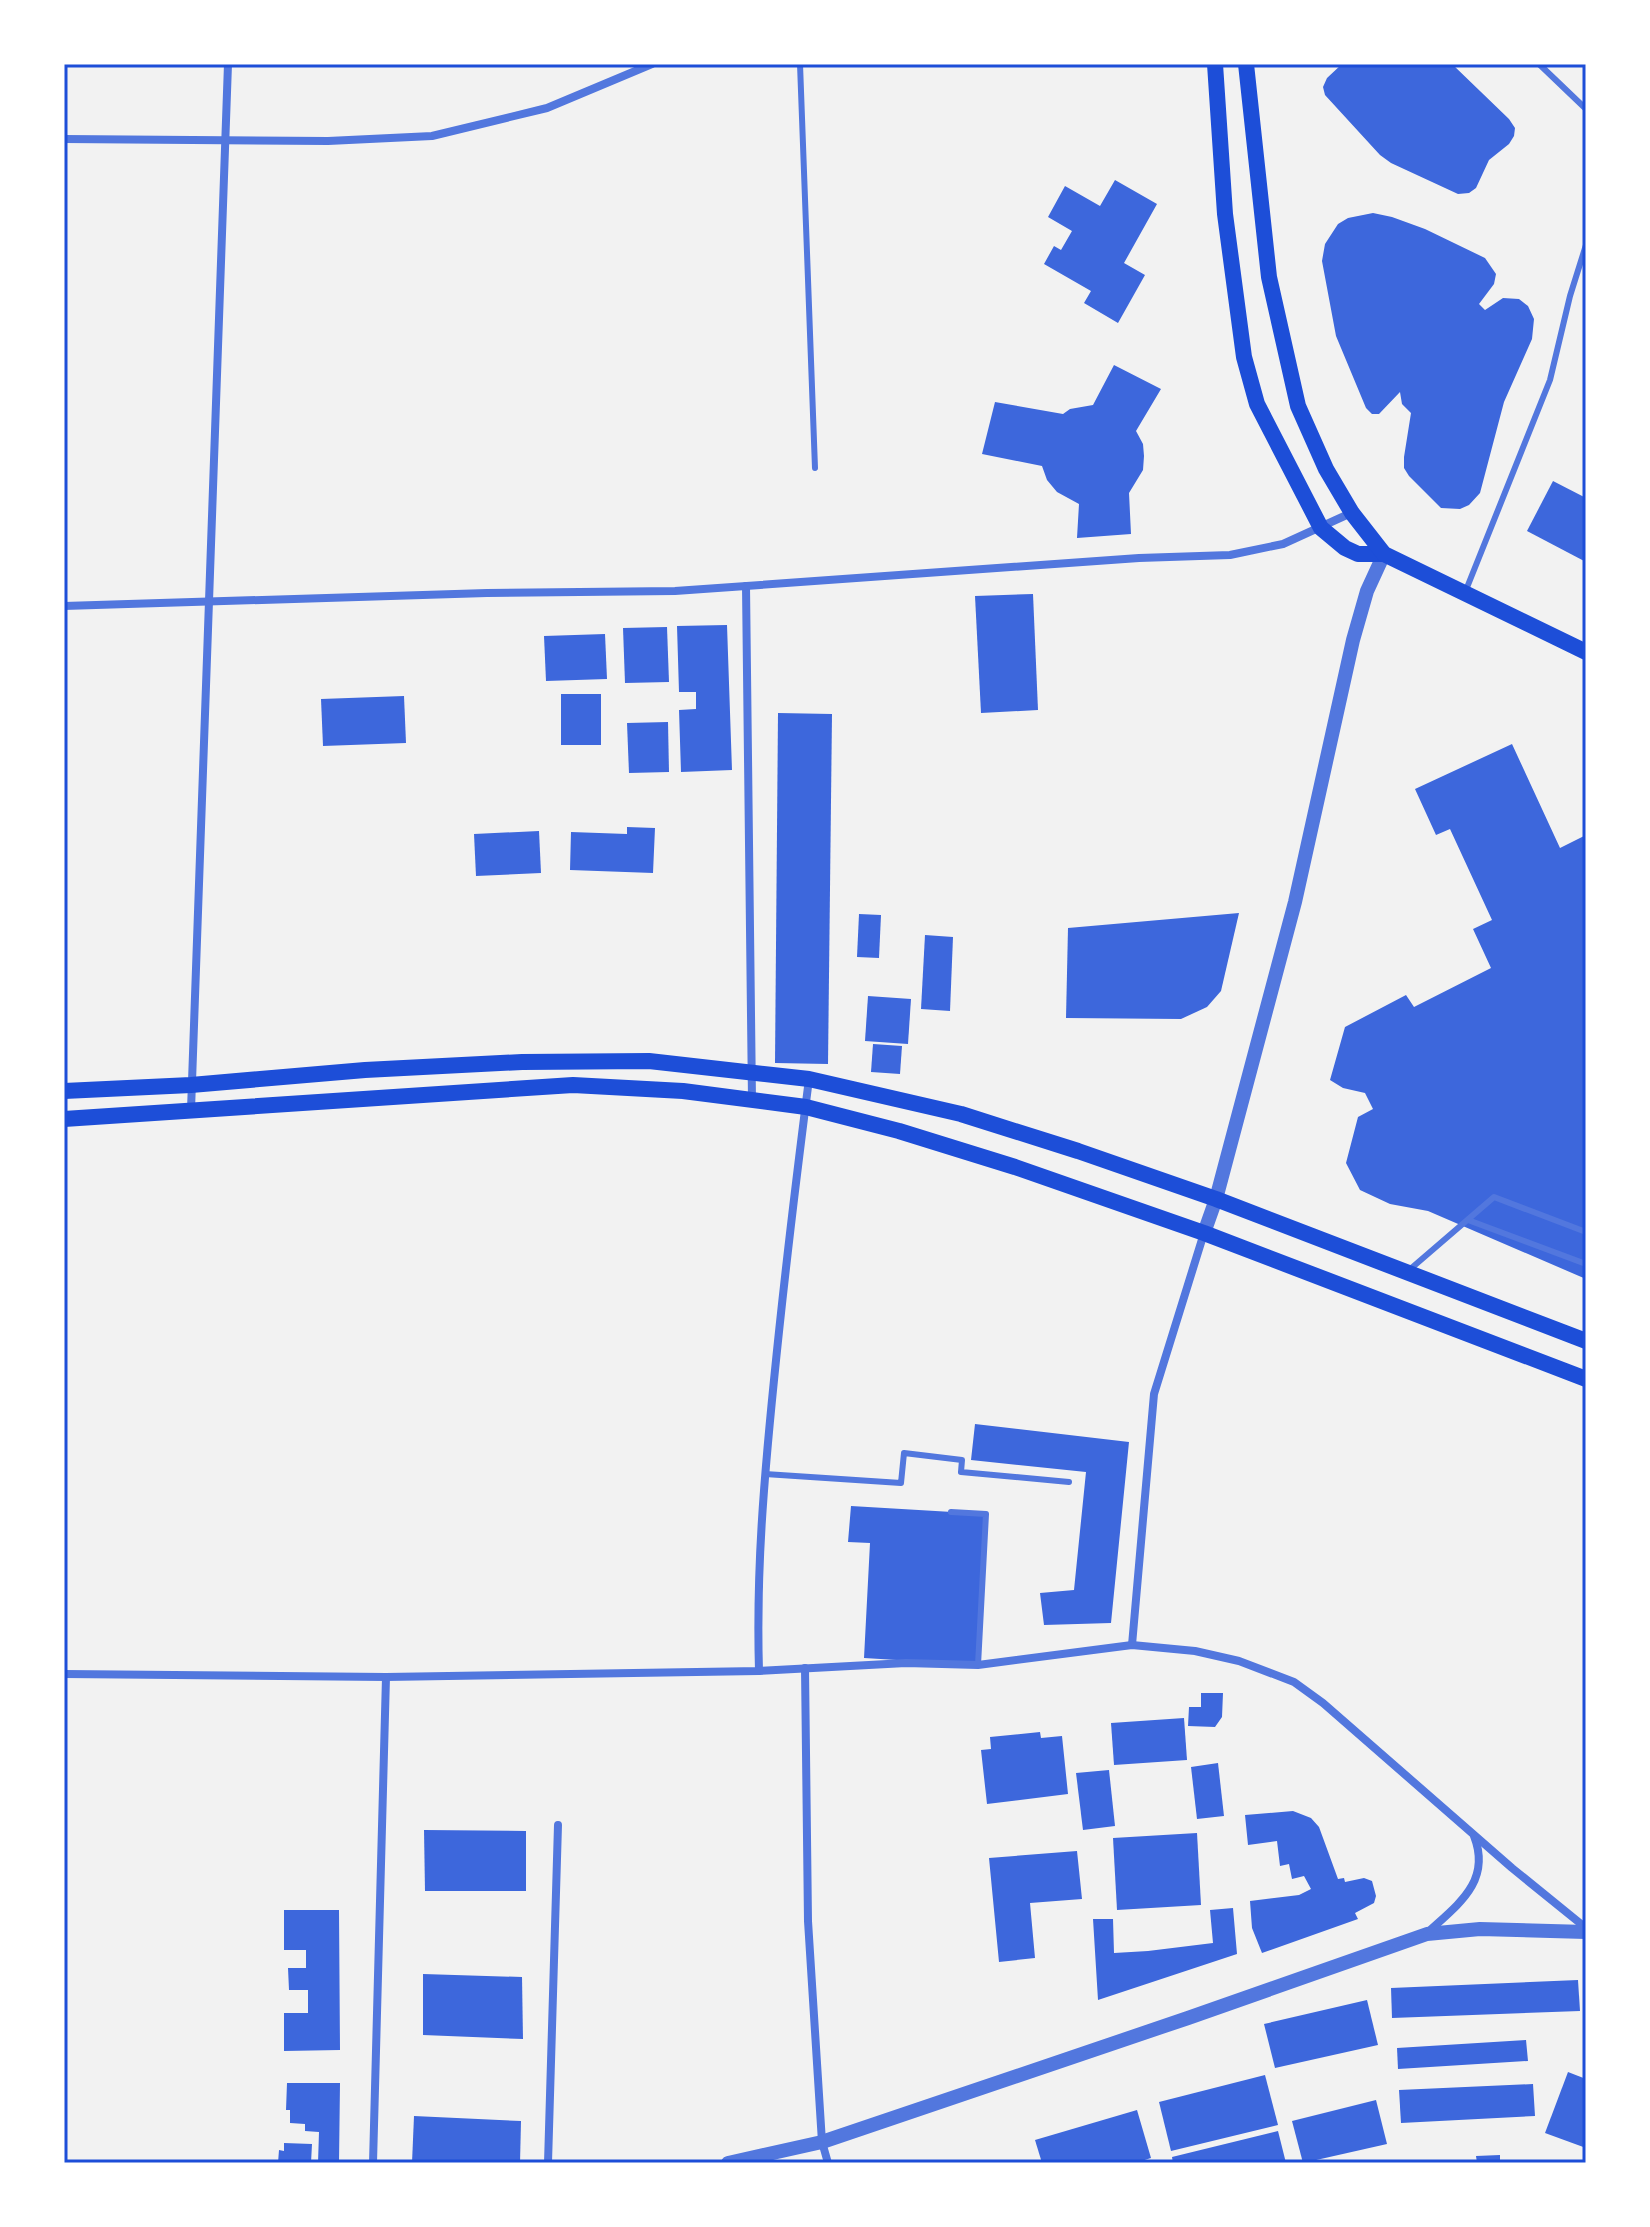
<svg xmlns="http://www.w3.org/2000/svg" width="1650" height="2227" viewBox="0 0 1650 2227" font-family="'Roboto Condensed',sans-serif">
	<rect width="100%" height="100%" fill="#f2f2f2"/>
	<g fill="#3d67dc">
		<path d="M 1342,64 L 1452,64 L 1509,119 L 1515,128 L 1514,136 L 1509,144 L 1489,160 L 1476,188 L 1469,193 L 1458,194 L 1391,163 L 1380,155 L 1325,95 L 1323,87 L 1327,78 Z"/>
		<path d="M 1115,180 L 1157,204 L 1124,263 L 1145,275 L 1118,323 L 1084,303 L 1091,291 L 1044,264 L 1054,246 L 1061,250 L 1072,231 L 1048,217 L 1065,186 L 1100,206 Z"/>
		<path d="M 1373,213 L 1392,217 L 1425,229 L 1485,258 L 1496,274 L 1494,284 L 1479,304 L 1485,310 L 1503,298 L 1519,299 L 1528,306 L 1534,319 L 1532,339 L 1504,402 L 1480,493 L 1469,505 L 1460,509 L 1441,508 L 1409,476 L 1404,468 L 1404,457 L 1411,413 L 1402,404 L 1400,392 L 1379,414 L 1372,414 L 1366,408 L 1336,336 L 1322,261 L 1325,244 L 1338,224 L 1348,218 Z"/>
		<path d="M 1114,365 L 1161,389 L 1136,431 L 1143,444 L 1144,456 L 1143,470 L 1129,493 L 1131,534 L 1077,538 L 1079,504 L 1057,492 L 1047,480 L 1042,466 L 982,454 L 995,402 L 1063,414 L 1070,409 L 1093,405 Z"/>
		<path d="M 1553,481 L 1586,498 L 1586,562 L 1527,531 Z"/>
		<path d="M 1033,594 L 1038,710 L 981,713 L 975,596 Z"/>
		<path d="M 727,625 L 732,770 L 681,772 L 679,710 L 696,709 L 696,692 L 679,692 L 677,626 Z"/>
		<path d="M 667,627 L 669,682 L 625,683 L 623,628 Z"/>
		<path d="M 605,634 L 607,679 L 546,681 L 544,636 Z"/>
		<rect x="561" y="694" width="40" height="51"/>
		<path d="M 404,696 L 406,743 L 323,746 L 321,699 Z"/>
		<path d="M 778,713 L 832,714 L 828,1064 L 775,1063 Z"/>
		<path d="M 668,722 L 669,772 L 629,773 L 627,723 Z"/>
		<path d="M 1512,744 L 1560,848 L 1586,835 L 1586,1279 L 1428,1211 L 1390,1204 L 1360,1190 L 1346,1163 L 1358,1117 L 1373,1109 L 1365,1093 L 1343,1088 L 1330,1080 L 1345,1027 L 1406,995 L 1414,1007 L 1491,968 L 1473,929 L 1492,920 L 1450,829 L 1436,835 L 1415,789 Z"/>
		<path d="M 627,827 L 655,828 L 653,873 L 570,870 L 571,832 L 627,834 Z"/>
		<path d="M 539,831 L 541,873 L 476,876 L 474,834 Z"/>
		<path d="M 1239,913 L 1221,991 L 1207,1007 L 1181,1019 L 1066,1018 L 1068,928 Z"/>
		<path d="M 859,914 L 881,915 L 879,958 L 857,957 Z"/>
		<path d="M 925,935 L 953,937 L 950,1011 L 921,1009 Z"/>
		<path d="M 868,996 L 911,999 L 908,1044 L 865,1041 Z"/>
		<path d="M 873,1044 L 902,1046 L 900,1074 L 871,1072 Z"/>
		<path d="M 975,1424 L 1129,1442 L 1111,1623 L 1044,1625 L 1040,1593 L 1074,1590 L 1086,1472 L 971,1460 Z"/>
		<path d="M 851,1506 L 986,1514 L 978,1665 L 864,1658 L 870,1543 L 848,1542 Z"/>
		<path d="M 1201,1693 L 1223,1693 L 1222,1717 L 1215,1727 L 1188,1726 L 1189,1707 L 1201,1707 Z"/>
		<path d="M 1184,1718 L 1187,1760 L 1114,1765 L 1111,1723 Z"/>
		<path d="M 1040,1732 L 1041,1738 L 1062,1736 L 1068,1794 L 987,1804 L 981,1750 L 991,1749 L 990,1737 Z"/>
		<path d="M 1218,1763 L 1224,1816 L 1197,1819 L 1191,1767 Z"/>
		<path d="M 1109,1770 L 1115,1826 L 1083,1830 L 1076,1773 Z"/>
		<path d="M 1293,1811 L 1311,1818 L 1319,1827 L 1338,1879 L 1344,1878 L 1345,1882 L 1364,1878 L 1372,1881 L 1376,1896 L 1374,1903 L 1355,1913 L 1358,1919 L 1262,1953 L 1252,1928 L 1250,1901 L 1299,1895 L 1311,1889 L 1304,1876 L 1292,1879 L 1289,1864 L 1280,1866 L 1277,1841 L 1248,1845 L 1245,1815 Z"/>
		<path d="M 424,1830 L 526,1831 L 526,1891 L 425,1891 Z"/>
		<path d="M 1197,1833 L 1201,1905 L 1117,1910 L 1113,1838 Z"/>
		<path d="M 1077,1851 L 1082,1899 L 1030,1903 L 1035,1958 L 999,1962 L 989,1858 Z"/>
		<path d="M 1233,1908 L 1237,1954 L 1098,2000 L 1093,1919 L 1113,1919 L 1114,1953 L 1148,1951 L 1213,1943 L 1210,1910 Z"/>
		<path d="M 284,1910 L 339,1910 L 340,2050 L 284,2051 L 284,2013 L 308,2013 L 308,1990 L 289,1990 L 288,1968 L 306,1968 L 306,1950 L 284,1950 Z"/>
		<path d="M 423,1974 L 522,1977 L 523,2039 L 423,2035 Z"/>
		<path d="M 1578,1980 L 1580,2011 L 1392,2018 L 1391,1988 Z"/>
		<path d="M 1367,2000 L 1378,2045 L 1275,2068 L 1264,2024 Z"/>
		<path d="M 1526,2040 L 1528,2061 L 1398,2069 L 1397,2048 Z"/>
		<path d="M 1568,2072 L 1586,2079 L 1586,2148 L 1545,2133 Z"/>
		<path d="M 1265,2075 L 1278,2125 L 1171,2151 L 1159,2102 Z"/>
		<path d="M 287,2083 L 340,2083 L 339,2163 L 318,2163 L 319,2132 L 305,2131 L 305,2124 L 290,2123 L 290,2110 L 286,2110 Z"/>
		<path d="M 1533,2084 L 1535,2116 L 1401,2123 L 1399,2090 Z"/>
		<path d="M 1376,2100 L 1387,2144 L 1303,2163 L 1292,2121 Z"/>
		<path d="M 1137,2110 L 1151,2158 L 1135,2163 L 1042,2163 L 1035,2140 Z"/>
		<path d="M 414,2116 L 521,2121 L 520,2163 L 412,2163 Z"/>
		<path d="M 1278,2131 L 1286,2163 L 1173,2163 L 1172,2157 Z"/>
		<path d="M 284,2143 L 312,2144 L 311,2163 L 278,2163 L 279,2150 L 284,2151 Z"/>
		<path d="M 1500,2155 L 1500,2163 L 1477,2163 L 1476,2156 Z"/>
	</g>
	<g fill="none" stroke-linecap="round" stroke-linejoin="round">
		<g stroke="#5277de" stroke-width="6">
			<path d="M 800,64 L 815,468"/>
			<path d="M 1539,64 L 1586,109"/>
			<path d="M 1466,590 L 1550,380 L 1570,296 L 1586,245"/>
			<path d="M 1468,1220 L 1586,1264"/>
			<path d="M 1408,1271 L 1494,1197 L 1586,1232"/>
			<path d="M 765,1474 L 901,1483 L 904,1453 L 962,1460 L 961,1472 L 1069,1482"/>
			<path d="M 951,1512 L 986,1514 L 978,1665"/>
		</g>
		<g stroke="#5277de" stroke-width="8">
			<path d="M 64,139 L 328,141 L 432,136 L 547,108 L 652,64"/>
			<path d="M 746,586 L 752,1100"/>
			<path d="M 64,606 L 487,593 L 675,591 L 1139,558 L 1230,555 L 1283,544 L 1351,513"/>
			<path d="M 191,1110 L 228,64"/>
			<path d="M 1132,1645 L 1154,1394 L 1204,1233"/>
			<path d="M 805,1668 L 808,1921 L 822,2142 L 828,2163"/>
			<path d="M 759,1671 C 756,1571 764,1479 774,1380 C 784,1280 796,1180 809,1079"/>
			<path d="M 64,1674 L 386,1677 L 759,1671 L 906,1663 L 978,1665 L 1132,1645 L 1195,1651 L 1239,1661 L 1294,1682 L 1323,1703 L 1512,1868 L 1586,1928"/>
			<path d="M 1427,1933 C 1457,1905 1492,1882 1474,1836"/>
			<path d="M 373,2163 L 386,1677"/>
			<path d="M 548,2163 L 558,1825"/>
		</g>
		<g stroke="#5277de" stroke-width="14">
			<path d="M 1204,1233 L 1216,1199 L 1295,902 L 1353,640 L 1367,591 L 1384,554"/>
			<path d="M 728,2163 L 822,2142 L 1188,2018 L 1427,1934 L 1480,1929 L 1586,1932"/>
		</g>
		<g stroke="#1d4ed8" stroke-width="16">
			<path d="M 1215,64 L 1225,214 L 1244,357 L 1257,404 L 1321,528 L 1345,548 L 1358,554 L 1384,554"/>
			<path d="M 1246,64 L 1269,277 L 1298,406 L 1326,469 L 1352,513 L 1384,554 L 1586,652"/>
			<path d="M 64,1091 L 191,1085 L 365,1070 L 522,1062 L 649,1061 L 809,1079 L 961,1114 L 1078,1151 L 1216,1199 L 1586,1341"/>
			<path d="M 64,1119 L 573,1085 L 683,1091 L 806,1107 L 899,1131 L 1015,1167 L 1204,1233 L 1586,1379"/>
		</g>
	</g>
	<rect width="1650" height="2227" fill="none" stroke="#ffffff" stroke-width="132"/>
	<rect x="66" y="66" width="1518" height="2095" fill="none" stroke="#1d4ed8" stroke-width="3"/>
</svg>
